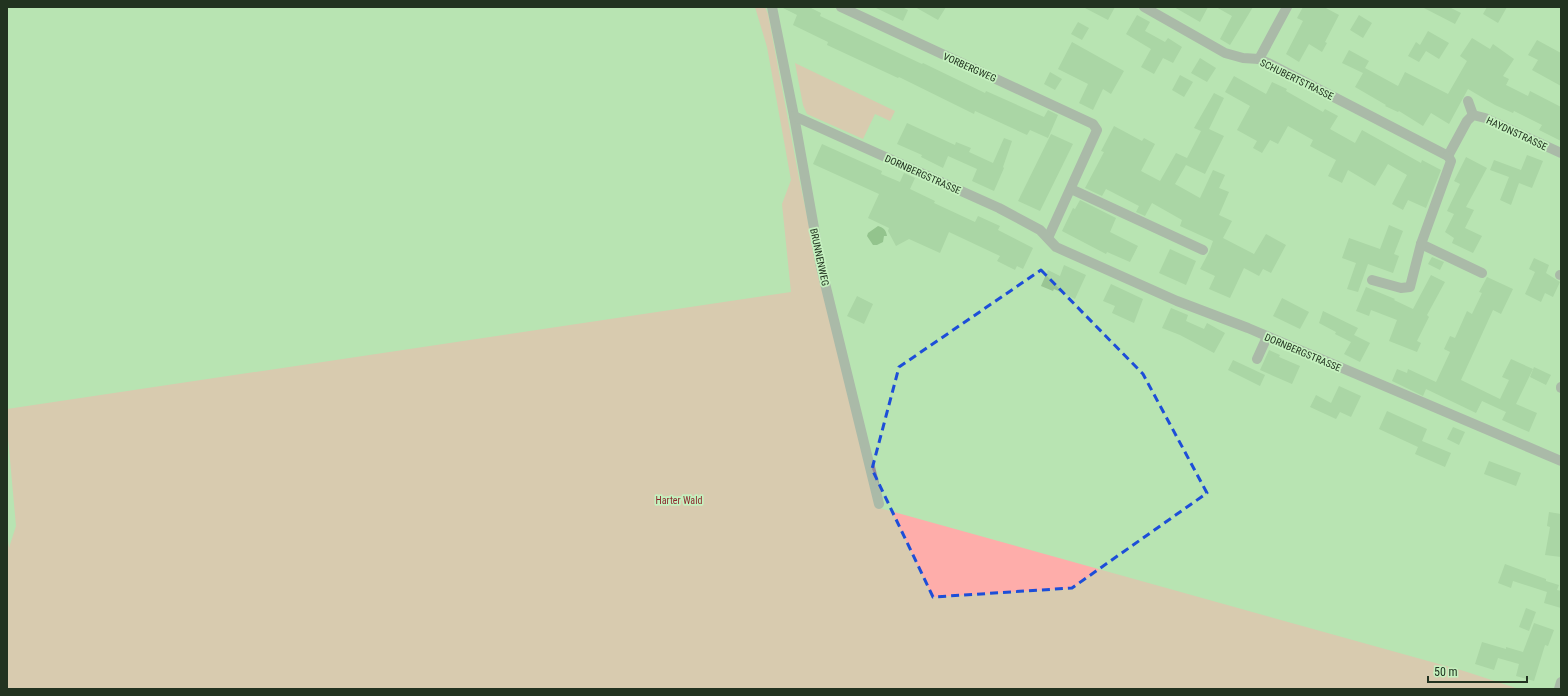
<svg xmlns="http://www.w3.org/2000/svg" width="1568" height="696" viewBox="0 0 1568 696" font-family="'Roboto Condensed',sans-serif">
	<rect width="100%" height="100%" fill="#b8e4b2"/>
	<g fill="#feadaa">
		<path d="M 755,7 L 765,7 L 768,14 L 799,178 L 823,292 L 876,507 L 1464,671 L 1519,689 L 7,689 L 7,533 L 9,548 L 16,526 L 7,426 L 7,409 L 791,292 L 782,204 L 791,180 L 767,47 Z"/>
		<path d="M 795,63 L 895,111 L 890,121 L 875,114 L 863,139 L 807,114 L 803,105 Z"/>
	</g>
	<path fill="#679d61" d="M 878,226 C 884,228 886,230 887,236 L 884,236 L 883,242 L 877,245 L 873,245 L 867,236 L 868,233 Z"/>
	<g fill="#9ac594">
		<path d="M 781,7 L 809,7 L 821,13 L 820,16 L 922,64 L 923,63 L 985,93 L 986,91 L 1044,117 L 1048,110 L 1058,115 L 1048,138 L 1030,130 L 1027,135 L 975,111 L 974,114 L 899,77 L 898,78 L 827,45 L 828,42 L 793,25 L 797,15 Z"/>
		<path d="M 874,7 L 902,7 L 908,10 L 903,21 Z"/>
		<path d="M 915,7 L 946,7 L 938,20 Z"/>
		<path d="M 1083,7 L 1115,7 L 1108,20 Z"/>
		<path d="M 1174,7 L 1208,7 L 1200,22 Z"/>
		<path d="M 1216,7 L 1253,7 L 1230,45 L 1220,39 L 1232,16 Z"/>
		<path d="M 1303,7 L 1324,7 L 1339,15 L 1325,42 L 1327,43 L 1322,52 L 1309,44 L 1299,62 L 1286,54 L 1303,21 L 1297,18 Z"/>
		<path d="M 1422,7 L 1449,7 L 1461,13 L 1455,24 Z"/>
		<path d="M 1487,7 L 1507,7 L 1498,23 L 1483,14 Z"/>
		<path d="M 1137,15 L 1150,22 L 1145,31 L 1165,42 L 1168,38 L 1182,47 L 1173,63 L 1163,58 L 1154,74 L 1141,67 L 1151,49 L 1126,34 Z"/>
		<path d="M 1359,15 L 1372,23 L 1363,38 L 1350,30 Z"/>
		<path d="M 1078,22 L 1089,28 L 1082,40 L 1071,34 Z"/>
		<path d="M 1428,31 L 1449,43 L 1439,59 L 1426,51 L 1419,62 L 1408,56 L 1416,42 L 1420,45 Z"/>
		<path d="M 1472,38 L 1490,49 L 1493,44 L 1514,59 L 1503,76 L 1509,79 L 1506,85 L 1528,96 L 1530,91 L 1561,107 L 1561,141 L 1539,130 L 1542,125 L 1514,111 L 1513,113 L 1495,105 L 1468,89 L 1449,124 L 1431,113 L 1423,126 L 1399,111 L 1398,112 L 1385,106 L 1386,105 L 1355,87 L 1363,73 L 1342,63 L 1349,50 L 1369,61 L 1365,68 L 1398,86 L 1405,72 L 1448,94 L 1467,61 L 1460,56 Z"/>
		<path d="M 1537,40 L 1561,53 L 1561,86 L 1532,70 L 1538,60 L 1528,55 Z"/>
		<path d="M 1072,42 L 1124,71 L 1111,94 L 1103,89 L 1093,110 L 1079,103 L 1088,84 L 1058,69 Z"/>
		<path d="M 1200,58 L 1216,68 L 1207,82 L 1191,73 Z"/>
		<path d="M 1050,72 L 1062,79 L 1055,90 L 1044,84 Z"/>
		<path d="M 1180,75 L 1193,82 L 1184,97 L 1172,90 Z"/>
		<path d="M 1234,76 L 1266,94 L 1272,82 L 1287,89 L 1286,91 L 1323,112 L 1325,109 L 1338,116 L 1330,129 L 1355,143 L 1362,130 L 1421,163 L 1422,160 L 1441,170 L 1426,208 L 1408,200 L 1403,210 L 1392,204 L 1407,175 L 1388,164 L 1375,186 L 1348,170 L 1342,183 L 1328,176 L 1336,160 L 1310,146 L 1313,140 L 1288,126 L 1278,144 L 1270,140 L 1262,153 L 1253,148 L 1257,141 L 1237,130 L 1250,106 L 1225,92 Z"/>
		<path d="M 1214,93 L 1224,98 L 1209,129 L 1224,136 L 1205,174 L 1186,165 L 1175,184 L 1200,198 L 1213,170 L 1225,175 L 1219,188 L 1229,192 L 1219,215 L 1232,221 L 1223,238 L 1254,254 L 1266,234 L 1286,245 L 1271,273 L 1263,269 L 1259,276 L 1244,268 L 1230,298 L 1209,289 L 1215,276 L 1200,269 L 1209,252 L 1213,241 L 1180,226 L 1182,220 L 1152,203 L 1145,216 L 1136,212 L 1139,206 L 1106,189 L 1102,196 L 1085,188 L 1104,152 L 1101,151 L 1114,126 L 1142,141 L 1144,138 L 1155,144 L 1141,171 L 1160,181 L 1176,153 L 1187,158 L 1201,131 L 1194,128 Z"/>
		<path d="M 907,123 L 955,145 L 956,142 L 971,148 L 969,152 L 993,163 L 1004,138 L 1012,141 L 1003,167 L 1004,168 L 994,191 L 972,181 L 977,169 L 948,156 L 943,168 L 921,157 L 922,155 L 897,144 Z"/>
		<path d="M 1051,134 L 1073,144 L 1040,211 L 1018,201 Z"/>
		<path d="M 822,144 L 882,171 L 881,174 L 900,182 L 904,173 L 915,178 L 910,189 L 935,201 L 934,203 L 975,222 L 978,216 L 1000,226 L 998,230 L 1033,248 L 1023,269 L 1017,266 L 1015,270 L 997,261 L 1000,256 L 949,232 L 940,253 L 909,239 L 896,246 L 888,231 L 889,228 L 868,218 L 879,194 L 813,164 Z"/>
		<path d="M 1527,155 L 1543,161 L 1532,188 L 1519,183 L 1511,205 L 1500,200 L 1509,177 L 1490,170 L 1494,160 L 1521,170 Z"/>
		<path d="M 1466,157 L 1487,168 L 1466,207 L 1474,210 L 1465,228 L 1482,236 L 1473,253 L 1452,243 L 1454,238 L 1445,232 L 1454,214 L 1447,211 L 1460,184 L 1454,181 Z"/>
		<path d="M 1080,200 L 1116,218 L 1110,232 L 1138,246 L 1130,262 L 1107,252 L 1106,254 L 1062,231 L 1073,208 L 1075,209 Z"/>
		<path d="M 1389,225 L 1403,231 L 1394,254 L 1399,256 L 1393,273 L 1368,264 L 1358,292 L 1347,289 L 1356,263 L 1342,258 L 1349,238 L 1380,249 Z"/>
		<path d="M 1170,249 L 1196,261 L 1186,285 L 1159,273 Z"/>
		<path d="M 1432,257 L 1444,262 L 1440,270 L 1428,264 Z"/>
		<path d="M 1534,258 L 1549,265 L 1546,273 L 1560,282 L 1553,297 L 1545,293 L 1541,302 L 1525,294 L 1535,272 L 1529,269 Z"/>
		<path d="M 1064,265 L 1086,275 L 1075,299 L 1054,289 L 1053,291 L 1041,286 L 1048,270 L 1060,276 Z"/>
		<path d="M 1431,275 L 1445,282 L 1427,315 L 1429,317 L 1417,341 L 1421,343 L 1417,352 L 1389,341 L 1397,320 L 1371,310 L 1369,316 L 1356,311 L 1366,287 L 1395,299 L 1394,300 L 1413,309 Z"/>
		<path d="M 1487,277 L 1513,289 L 1501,314 L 1493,310 L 1461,380 L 1500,399 L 1509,380 L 1502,377 L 1511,359 L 1533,369 L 1516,404 L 1537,413 L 1529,432 L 1502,420 L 1506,412 L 1482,401 L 1476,413 L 1426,389 L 1423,396 L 1392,381 L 1397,369 L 1407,373 L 1408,369 L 1436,382 L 1450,352 L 1444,349 L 1450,336 L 1455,338 L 1467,311 L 1472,314 L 1482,293 L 1479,292 Z"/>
		<path d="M 1111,284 L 1143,299 L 1134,323 L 1112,313 L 1115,306 L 1103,301 Z"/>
		<path d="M 857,296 L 873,304 L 864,324 L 847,316 Z"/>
		<path d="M 1282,298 L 1309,312 L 1300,329 L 1273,316 Z"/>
		<path d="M 1171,308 L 1188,315 L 1186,321 L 1204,329 L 1207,323 L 1225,333 L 1214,353 L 1180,335 L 1162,328 Z"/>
		<path d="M 1323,311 L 1358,328 L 1354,335 L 1370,343 L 1360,362 L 1344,354 L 1351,342 L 1335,334 L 1336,332 L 1319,323 Z"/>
		<path d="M 1269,350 L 1280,355 L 1279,357 L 1300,366 L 1292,384 L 1260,370 Z"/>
		<path d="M 1233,360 L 1265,375 L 1260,386 L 1228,370 Z"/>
		<path d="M 1534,367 L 1551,375 L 1546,385 L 1530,377 Z"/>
		<path d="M 1339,386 L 1361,396 L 1351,417 L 1340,412 L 1336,419 L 1310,407 L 1316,395 L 1331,403 Z"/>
		<path d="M 1387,411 L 1427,429 L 1422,441 L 1451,453 L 1445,467 L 1415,454 L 1418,447 L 1379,429 Z"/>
		<path d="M 1453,427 L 1465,432 L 1459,445 L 1447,439 Z"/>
		<path d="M 1489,461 L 1521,473 L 1516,486 L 1484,474 Z"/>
		<path d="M 1549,512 L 1561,514 L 1561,557 L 1545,555 L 1550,527 L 1547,526 Z"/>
		<path d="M 1505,564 L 1546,579 L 1546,581 L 1559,585 L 1557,590 L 1561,591 L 1561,608 L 1544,603 L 1547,592 L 1513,581 L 1511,588 L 1498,583 Z"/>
		<path d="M 1526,608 L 1536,612 L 1529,631 L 1519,627 Z"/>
		<path d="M 1534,623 L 1554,630 L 1548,646 L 1545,645 L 1534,681 L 1516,676 L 1519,664 L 1498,658 L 1494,670 L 1475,664 L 1482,642 L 1506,649 L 1506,647 L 1523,652 Z"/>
	</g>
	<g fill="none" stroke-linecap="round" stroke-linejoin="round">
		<g stroke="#99879c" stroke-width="10">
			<path d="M 772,7 L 794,116 L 821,267 L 879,504"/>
			<path d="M 841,7 L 1093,124 L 1097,130 L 1048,238"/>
			<path d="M 1144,7 L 1225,53 L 1243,58 L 1259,59 L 1268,63 L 1448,156"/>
			<path d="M 1259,59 L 1287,7"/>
			<path d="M 1468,101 L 1473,115"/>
			<path d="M 794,116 L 999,208 L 1040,230 L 1056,247 L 1177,301 L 1248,328 L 1561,461"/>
			<path d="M 1448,156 L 1467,121 L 1473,115 L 1485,118 L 1561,153"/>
			<path d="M 1071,189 L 1203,250"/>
			<path d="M 1421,244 L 1482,273"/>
			<path d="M 1560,275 L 1561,275"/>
			<path d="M 1372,280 L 1401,288 L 1410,287 L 1421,244 L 1451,161 L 1448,156"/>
			<path d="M 1257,359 L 1267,337"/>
			<path d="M 1561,388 L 1561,387"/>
			<path d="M 1559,689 L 1561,682"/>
		</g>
	</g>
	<path d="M0 0H1568V696H0ZM 1041,270 L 1143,374 L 1207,493 L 1072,588 L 933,597 L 872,469 L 899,367 Z" fill="#b8e4b2" fill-opacity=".55" fill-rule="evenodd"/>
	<path fill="none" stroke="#1d4ed8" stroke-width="3" stroke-dasharray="8 5" stroke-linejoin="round" d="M 1041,270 L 1143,374 L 1207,493 L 1072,588 L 933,597 L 872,469 L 899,367 Z"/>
	<g text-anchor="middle" stroke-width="3.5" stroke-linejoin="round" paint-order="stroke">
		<g font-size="10" fill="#223320" stroke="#c5f1bf">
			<text transform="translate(970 67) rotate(24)" y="4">VORBERGWEG</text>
			<text transform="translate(1297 79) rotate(26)" y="4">SCHUBERTSTRASSE</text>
			<text transform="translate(1517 133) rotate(25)" y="4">HAYDNSTRASSE</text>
			<text transform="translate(923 174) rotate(24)" y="4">DORNBERGSTRASSE</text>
			<text transform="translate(820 257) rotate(78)" y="4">BRUNNENWEG</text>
			<text transform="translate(1303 352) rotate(23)" y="4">DORNBERGSTRASSE</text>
		</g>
		<g font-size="10" fill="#8b272d" stroke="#c5f1bf">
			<text x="679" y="504">Harter Wald</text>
		</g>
	</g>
	<rect width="1568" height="696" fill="none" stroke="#223320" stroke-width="16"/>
	<path d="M1428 676v6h99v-6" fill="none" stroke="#223320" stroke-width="2"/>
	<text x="1434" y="676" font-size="12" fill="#223320" stroke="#c5f1bf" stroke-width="3" paint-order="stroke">50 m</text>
</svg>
